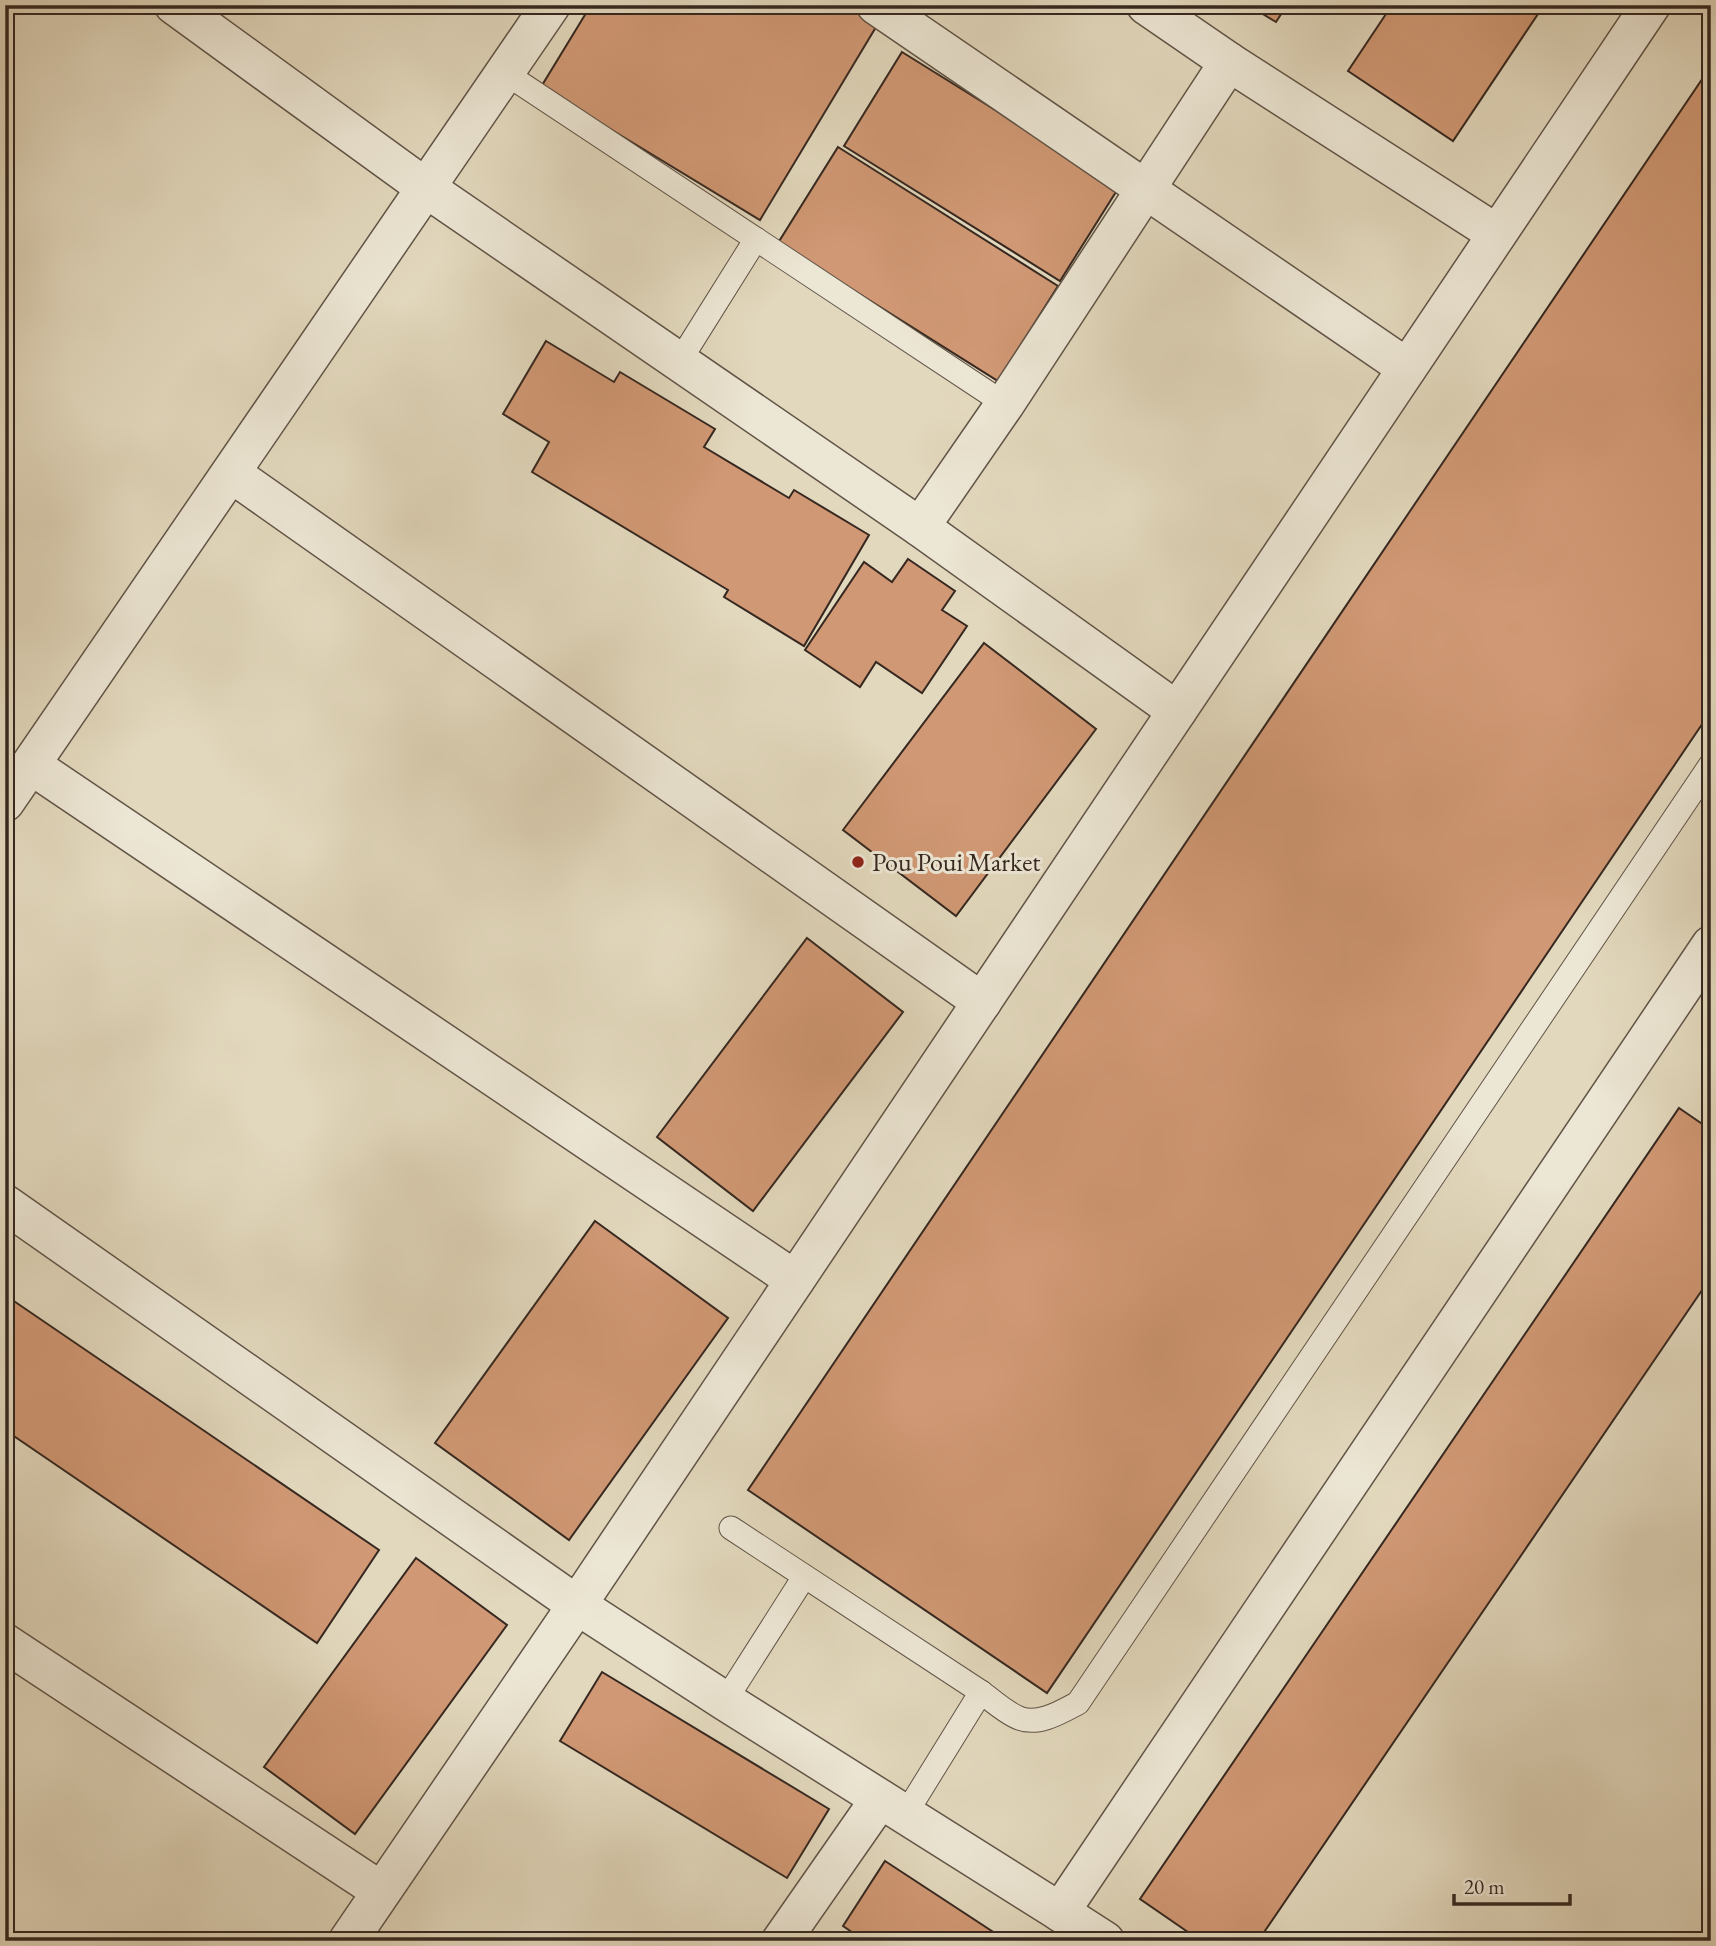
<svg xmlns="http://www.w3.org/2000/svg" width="1716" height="1946" viewBox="0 0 1716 1946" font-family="'EB Garamond',serif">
	<rect width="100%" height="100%" fill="#e2d8bd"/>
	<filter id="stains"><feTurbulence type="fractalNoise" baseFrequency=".00286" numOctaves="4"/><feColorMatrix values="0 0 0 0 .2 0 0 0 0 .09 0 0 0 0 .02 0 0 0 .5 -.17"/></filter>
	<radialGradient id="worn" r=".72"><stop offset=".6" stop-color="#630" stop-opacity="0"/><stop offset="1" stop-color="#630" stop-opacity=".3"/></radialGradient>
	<g fill="#d09874" stroke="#362820" stroke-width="2">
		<path d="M 591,5 L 851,5 L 879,22 L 760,220 L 541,87 Z"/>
		<path d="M 1248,5 L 1287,5 L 1276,22 Z"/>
		<path d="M 1392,5 L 1544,5 L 1453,141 L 1348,71 Z"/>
		<path d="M 902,52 L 1119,187 L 1060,281 L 844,146 Z"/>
		<path d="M 1711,66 L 1711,711 L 1047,1693 L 748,1490 Z"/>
		<path d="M 838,147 L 1058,286 L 998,381 L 778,243 Z"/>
		<path d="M 546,341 L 614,382 L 620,372 L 715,429 L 704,447 L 789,498 L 794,490 L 869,535 L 804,646 L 724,597 L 728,590 L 532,472 L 549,442 L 503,414 Z"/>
		<path d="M 908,559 L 955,591 L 942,610 L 967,626 L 922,693 L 876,662 L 860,687 L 805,650 L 864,562 L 892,582 Z"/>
		<path d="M 984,643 L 1096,729 L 956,916 L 843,830 Z"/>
		<path d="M 807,938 L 903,1012 L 753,1211 L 657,1137 Z"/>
		<path d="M 1679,1108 L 1711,1130 L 1711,1277 L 1258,1941 L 1201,1941 L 1140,1899 Z"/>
		<path d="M 595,1221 L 728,1318 L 569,1540 L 435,1443 Z"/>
		<path d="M 5,1295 L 379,1550 L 317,1643 L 5,1430 Z"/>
		<path d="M 416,1558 L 507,1625 L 355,1834 L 264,1767 Z"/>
		<path d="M 602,1672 L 829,1809 L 787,1878 L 560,1741 Z"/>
		<path d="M 885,1861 L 1007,1941 L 865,1941 L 843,1926 Z"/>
	</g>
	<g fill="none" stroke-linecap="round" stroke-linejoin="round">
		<g stroke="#615447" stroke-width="25">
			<g id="service">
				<path d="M 505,73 L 1005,404"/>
				<path d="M 679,362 L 756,239"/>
				<path d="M 731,1528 L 981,1692"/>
				<path d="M 725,1701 L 804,1577"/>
				<path d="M 905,1815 L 981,1692 C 993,1701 1006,1713 1019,1718 C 1038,1726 1061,1712 1078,1703 L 1711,764"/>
			</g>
		</g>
		<g stroke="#615447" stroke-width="41">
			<g id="minor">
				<path d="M 174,5 L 426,188 L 920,527 L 1177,711"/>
				<path d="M 876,5 L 1407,368"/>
				<path d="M 1146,5 L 1229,62 L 1497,234"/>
				<path d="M 231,473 L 982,1002"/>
				<path d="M 920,527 L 1005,404 L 1229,62"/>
				<path d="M 31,765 L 795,1280"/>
				<path d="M 5,802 L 551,5"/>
				<path d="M 5,1204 L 577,1605 L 725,1701 L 1060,1912 L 1711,945"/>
				<path d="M 5,1643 L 381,1891"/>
				<path d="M 1060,1912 L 1105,1941"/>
				<path d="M 781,1941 L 880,1799"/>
			</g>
		</g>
		<g stroke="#615447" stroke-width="41">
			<path id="tertiary" d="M 348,1941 L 577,1605 L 1651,5"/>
		</g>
		<use href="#service" stroke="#ece6d4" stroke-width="23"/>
		<use href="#minor" stroke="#ece6d4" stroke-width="38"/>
		<use href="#tertiary" stroke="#ece6d4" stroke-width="38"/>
	</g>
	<circle fill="#8f2418" stroke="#ece6d4" stroke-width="2.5" cx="858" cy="862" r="7"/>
	<g text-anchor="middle" stroke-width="6" stroke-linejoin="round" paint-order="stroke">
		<g font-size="26" fill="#362820" stroke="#ece6d4" text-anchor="start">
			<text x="872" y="871">Pou Poui Market</text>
		</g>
	</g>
	<rect width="1716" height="1946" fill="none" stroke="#e2d8bd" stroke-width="28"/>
	<rect x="7" y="7" width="1702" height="1932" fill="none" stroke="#362820" stroke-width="3.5"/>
	<rect x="14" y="14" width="1688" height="1918" fill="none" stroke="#362820" stroke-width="2"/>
	<path d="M1454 1894v10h116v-10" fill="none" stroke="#362820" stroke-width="3.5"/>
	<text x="1464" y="1894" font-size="21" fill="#362820" stroke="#ece6d4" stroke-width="5" paint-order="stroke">20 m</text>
	<rect width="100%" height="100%" filter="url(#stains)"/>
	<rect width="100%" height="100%" fill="url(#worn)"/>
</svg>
